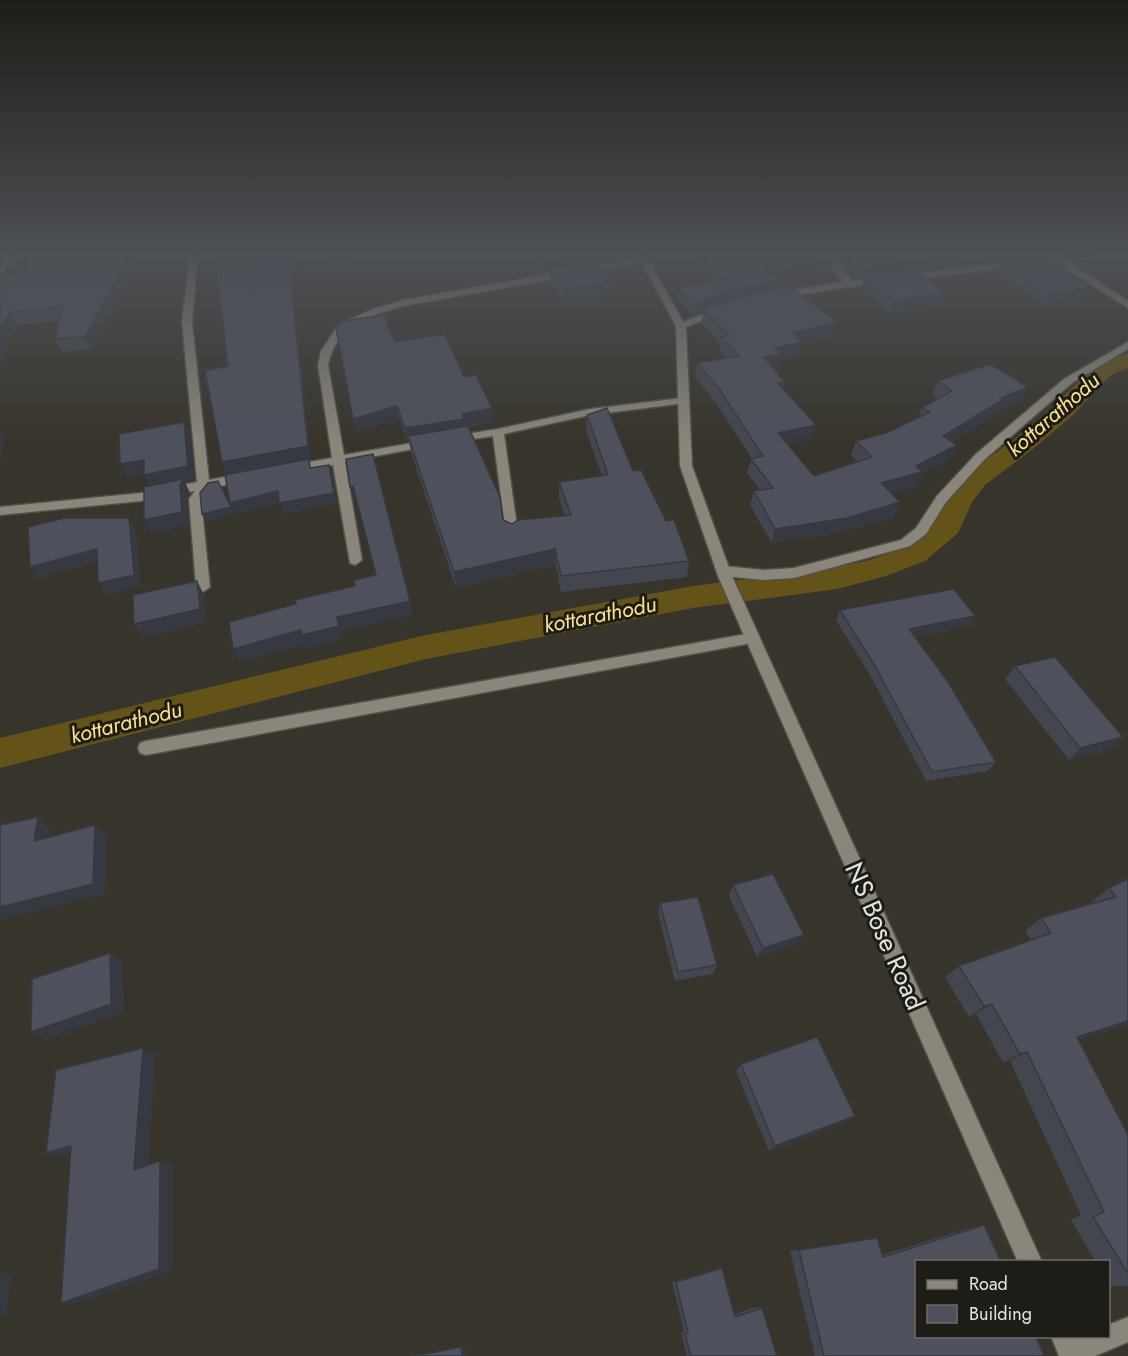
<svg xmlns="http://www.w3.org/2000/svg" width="1128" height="1356" viewBox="0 0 1128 1356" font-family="Jost,sans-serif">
  <rect width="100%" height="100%" fill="#37342b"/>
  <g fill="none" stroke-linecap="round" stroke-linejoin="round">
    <polygon fill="#645319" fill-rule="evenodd" points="1128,353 1128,368 1111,375 1073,415 1033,449 985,485 972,502 958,533 925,561 886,576 837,589 693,608 426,659 0,768 0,738 426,635 693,586 837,567 870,560 905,547 936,521 945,500 967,473 1015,439 1055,405 1095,365"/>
    <g stroke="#525048" stroke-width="3">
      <g id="minor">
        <polygon points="9,255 18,255 0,274 0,266"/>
        <polygon points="190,255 198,255 192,322 209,480 246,473 252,477 246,481 210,488 201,499 210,587 203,592 196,587 189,499 195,491 141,501 0,515 0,507 141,493 197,482 182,322"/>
        <polygon points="823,255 831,255 854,284 852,286 846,286"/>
        <path d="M645,257L648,258V262L404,306C368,316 337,324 328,365L344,455L429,440L435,443L429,446L345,462L362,560L355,565L350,563L333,465L291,473L285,469L291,465L332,458L318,365L321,351L337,327L348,320L373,309L403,300Z"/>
        <polygon points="1054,257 1060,257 1128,301 1128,308 1054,261"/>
        <polygon points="1128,342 1128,349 1072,383 984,460 946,502 926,534 910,546 794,578 764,580 724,576 717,571 724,566 764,570 794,568 901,540 916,528 937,496 976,454 1064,379"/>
        <polygon points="682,398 687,401 686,403 590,415 504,434 518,534 512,538 506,534 493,436 453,442 447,439 453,436 498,429 590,409"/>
        <polygon points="752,633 757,634 759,638 757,642 752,643 146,755 140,753 138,748 140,743 146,741"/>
        <polygon points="1128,1317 1128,1342 1095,1356 1059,1356 1062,1345 1082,1336 1108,1336 1108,1325"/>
      </g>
    </g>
    <g stroke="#525048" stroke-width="3">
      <g id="secondary">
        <polygon points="638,255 646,255 683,322 717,309 725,311 686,327 692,466 732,576 1042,1262 1018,1262 718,576 680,466 676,326"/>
        <polygon points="1069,255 1094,255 1090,258 849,287 781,298 776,295 781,292 849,281"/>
        <polygon points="1051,1336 1076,1336 1085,1356 1059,1356"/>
      </g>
    </g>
    <use href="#minor" fill="#8a867b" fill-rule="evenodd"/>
    <use href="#secondary" fill="#8a867b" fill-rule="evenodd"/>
  </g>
  <g fill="#43464e">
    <polygon points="533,255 587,255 587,262 611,280 610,294 565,302 550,282 550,272 543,273 533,260"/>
    <polygon points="689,255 832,255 834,258 831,269 778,278 780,279 778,288 833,336 802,344 799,356 779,360 777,368 773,369 784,389 812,439 787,444 814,476 857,462 851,455 856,441 886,433 918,418 922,408 938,399 932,395 938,381 1021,401 998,411 997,413 951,442 950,459 922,474 916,487 891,493 894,517 842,532 772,543 750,505 754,491 760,490 747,473 751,459 752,459 715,401 695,377 697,363 726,358 719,351 720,343 701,324 703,312 693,316 678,300 679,289 714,282"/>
    <polygon points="834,255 1024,255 1022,258 1081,298 1044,305 997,272 1001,261 984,263 982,261 875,275 944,292 940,303 890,313 861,288 865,277 852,278"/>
    <polygon points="134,266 91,349 62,352 55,339 59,321 17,325 7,342 0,365 0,278"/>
    <polygon points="395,342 464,377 492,408 493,422 468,427 503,520 512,524 565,516 559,499 559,482 602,476 586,431 587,415 633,471 666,521 689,561 687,577 561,592 556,565 456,588 411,452 409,441 407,441 400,419 356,432"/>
    <polygon points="840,610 975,616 969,626 915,637 996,762 988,771 926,781 870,675 836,620"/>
    <polygon points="1015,666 1110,749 1069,760 1005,679"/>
    <polygon points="1128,879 1128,1024 1078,1040 1128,1135 1128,1286 1111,1286 1108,1281 1108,1262 1096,1262 1071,1220 1081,1215 1010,1061 1003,1063 976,1014 969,1017 945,977 959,966 1031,940 1025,931 1041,918 1092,904 1091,902 1109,888"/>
    <polygon points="733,885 797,944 757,957 729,896"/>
    <polygon points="660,903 717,965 713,974 675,981 658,913"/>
    <polygon points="741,1064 847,1121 769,1151 736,1071"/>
    <polygon points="984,1225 1039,1356 815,1356 790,1251 799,1250 882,1255 969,1228"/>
    <polygon points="722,1268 735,1314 756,1307 762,1308 777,1356 687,1356 681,1333 684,1332 672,1282"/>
    <polygon points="465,1346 465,1356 409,1356"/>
  </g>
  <g fill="#373940">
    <polygon points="129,255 137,255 134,266 91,349 85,337"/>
    <polygon points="341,255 358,255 360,264 292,274 311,458 227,474 222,462 289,263"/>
    <polygon points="571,255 587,255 587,265 550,269 550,272 543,273 543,260"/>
    <polygon points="946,255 984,255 982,261 852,278 856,267"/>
    <polygon points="988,255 1024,255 1022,258 984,263"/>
    <polygon points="834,258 831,269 764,280 766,269"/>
    <polygon points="780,279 777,291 703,310 703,312 693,316 695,304 731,290"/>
    <polygon points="611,280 610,294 565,302 565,289"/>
    <polygon points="1087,287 1081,298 1044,305 1049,294"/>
    <polygon points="944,292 940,303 890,313 894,301"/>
    <polygon points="10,312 17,325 7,342 0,365 0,329"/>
    <polygon points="837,322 833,336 802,344 799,356 779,360 777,368 761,371 764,357 793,333"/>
    <polygon points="785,382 782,396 778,383"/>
    <polygon points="1028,387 1021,401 998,411 997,413 936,451 943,436 1001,398"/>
    <polygon points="397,406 400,419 356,432 353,419"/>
    <polygon points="492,408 493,422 408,436 409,441 407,441 405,428 462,414"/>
    <polygon points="184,422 190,436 195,480 185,482 190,493 187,499 189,526 152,534 144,520 151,489 144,475 128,478 120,464"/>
    <polygon points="816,425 812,439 774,447 778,433"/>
    <polygon points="0,430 5,438 0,462"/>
    <polygon points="957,445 950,459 922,474 916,487 875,498 881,483"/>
    <polygon points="329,465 333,476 337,504 283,514 280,503 235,514 230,503"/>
    <polygon points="353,486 357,500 354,501 350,487"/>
    <polygon points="900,502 894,517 842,532 772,543 775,529"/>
    <polygon points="231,507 234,514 206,521 202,514"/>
    <polygon points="129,518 136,529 141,586 106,595 98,583"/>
    <polygon points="97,549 104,560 38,578 30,567"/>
    <polygon points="555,549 556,565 456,588 454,572"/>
    <polygon points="197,581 204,595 207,623 142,638 134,624"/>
    <polygon points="410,601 413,615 342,631 344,639 307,648 305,644 240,662 233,649 337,617"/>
    <polygon points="975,616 969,626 904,639 909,629"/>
    <polygon points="1123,737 1110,749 1069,760 1080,748"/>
    <polygon points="38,817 50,829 47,852 34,841"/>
    <polygon points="95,825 107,836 105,894 0,920 0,907"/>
    <polygon points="804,935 797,944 757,957 763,948"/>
    <polygon points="110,953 122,962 124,1012 46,1040 31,1032"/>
    <polygon points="992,1004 976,1014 969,1017 984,1006"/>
    <polygon points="1128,1021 1128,1024 1058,1046 1077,1037"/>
    <polygon points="143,1048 155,1055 148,1174 134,1170"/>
    <polygon points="1027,1052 1010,1061 1003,1063 1020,1054"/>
    <polygon points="855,1116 847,1121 769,1151 775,1146"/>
    <polygon points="71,1146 86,1151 62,1158 46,1153"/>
    <polygon points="160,1161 173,1165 173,1270 78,1303 61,1303"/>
    <polygon points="1,1273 10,1274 7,1316 0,1319"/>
    <polygon points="465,1346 465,1356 462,1356 461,1347"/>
  </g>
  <g fill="#4e515b" stroke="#373940" stroke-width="1.5">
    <polygon points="29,255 129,255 85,337 55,339 62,307 10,312 0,329 0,278 21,276"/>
    <polygon points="215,255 341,255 289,263 308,446 222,462 205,371 228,366"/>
    <polygon points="539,255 571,255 543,260"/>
    <polygon points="701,255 832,255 834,258 766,269 780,279 731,290 695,304 679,289 724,280"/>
    <polygon points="846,255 946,255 856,267"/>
    <polygon points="1040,256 1087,287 1049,294 1001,261"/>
    <polygon points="594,261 611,280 565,289 550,269"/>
    <polygon points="916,270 944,292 894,301 865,277"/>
    <polygon points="790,286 837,322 793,333 802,342 775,348 781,354 764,357 785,382 778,383 816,425 778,433 814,476 872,457 856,441 886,433 930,412 922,408 952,391 938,381 990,364 1028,387 1001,398 1004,399 943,436 957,445 916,466 922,472 881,483 900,502 847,518 775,529 754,491 773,488 751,459 763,456 718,387 697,363 739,356 721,337 729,336 703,310 739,297"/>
    <polygon points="384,315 395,342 445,334 464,377 476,375 492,408 462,414 464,419 405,428 397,406 353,419 336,328 344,321"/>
    <polygon points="607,408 633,471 641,470 666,521 674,520 689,561 561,576 555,549 454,572 408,436 468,426 500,497 503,520 512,524 518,520 571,515 559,482 608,475 587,415"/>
    <polygon points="184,422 188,466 144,475 144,460 120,464 119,434"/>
    <polygon points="373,454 410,601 337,617 339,626 302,635 301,630 233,649 229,622 296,604 295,600 355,586 354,580 376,575 353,486 350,487 346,459"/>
    <polygon points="309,459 310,468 329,465 334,493 279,503 278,491 230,503 225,475"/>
    <polygon points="184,479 180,485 182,512 144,520 144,487"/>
    <polygon points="218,481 231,507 202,514 200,493 208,483"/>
    <polygon points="64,518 129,518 134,575 98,583 97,549 30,567 28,527"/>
    <polygon points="197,581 200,609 134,624 133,595"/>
    <polygon points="954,589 975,616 909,629 948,682 996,762 932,772 875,666 840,610"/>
    <polygon points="1055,657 1123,737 1080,748 1015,666"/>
    <polygon points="38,817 34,841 95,825 93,884 0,907 0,825"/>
    <polygon points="773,874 804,935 763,948 733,885"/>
    <polygon points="1128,879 1128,1021 1077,1037 1128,1135 1128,1273 1093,1217 1104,1212 1027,1052 1020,1054 992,1004 984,1006 959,966 1051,933 1041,918 1116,897 1109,888"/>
    <polygon points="698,897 717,965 678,972 660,903"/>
    <polygon points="110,953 111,1004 31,1032 32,979"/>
    <polygon points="817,1037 855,1116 775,1146 741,1064"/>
    <polygon points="143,1048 134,1170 160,1161 159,1269 61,1303 71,1146 46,1153 56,1070"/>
    <polygon points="984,1225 1001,1262 916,1262 916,1336 1035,1336 1044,1355 1039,1356 824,1356 799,1250 877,1238 883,1257"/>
    <polygon points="722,1268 735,1317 762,1308 777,1356 691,1356 685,1334 688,1333 676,1282"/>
    <polygon points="461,1347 462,1356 415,1356"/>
  </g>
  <linearGradient id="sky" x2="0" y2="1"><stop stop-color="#1e1d18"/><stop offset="0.57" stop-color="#4d5055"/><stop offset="1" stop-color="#4d5055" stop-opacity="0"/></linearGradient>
  <rect width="1128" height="445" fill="url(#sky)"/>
  <g text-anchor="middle" stroke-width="6" stroke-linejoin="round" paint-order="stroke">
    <g font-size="22" font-style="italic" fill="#fce18c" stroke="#1d1c17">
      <text transform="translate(1053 414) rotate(-41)" y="8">kottarathodu</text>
      <text transform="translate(600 614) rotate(-11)" y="8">kottarathodu</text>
      <text transform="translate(126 722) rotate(-14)" y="8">kottarathodu</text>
    </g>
    <g font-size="26" fill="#e7e5df" stroke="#1d1c17">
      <text transform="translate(885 936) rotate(66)" y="9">NS Bose Road</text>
    </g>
  </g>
  <rect x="915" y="1260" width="195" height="78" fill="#1d1c17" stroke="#6e6c67" stroke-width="1.5"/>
  <rect x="927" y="1280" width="30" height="9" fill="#8a867b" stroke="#6e6c67" stroke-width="1.5"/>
  <text x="969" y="1290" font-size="18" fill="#e7e5df">Road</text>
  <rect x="927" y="1305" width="30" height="18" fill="#4e515b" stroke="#6e6c67" stroke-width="1.5"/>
  <text x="969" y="1320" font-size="18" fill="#e7e5df">Building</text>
</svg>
